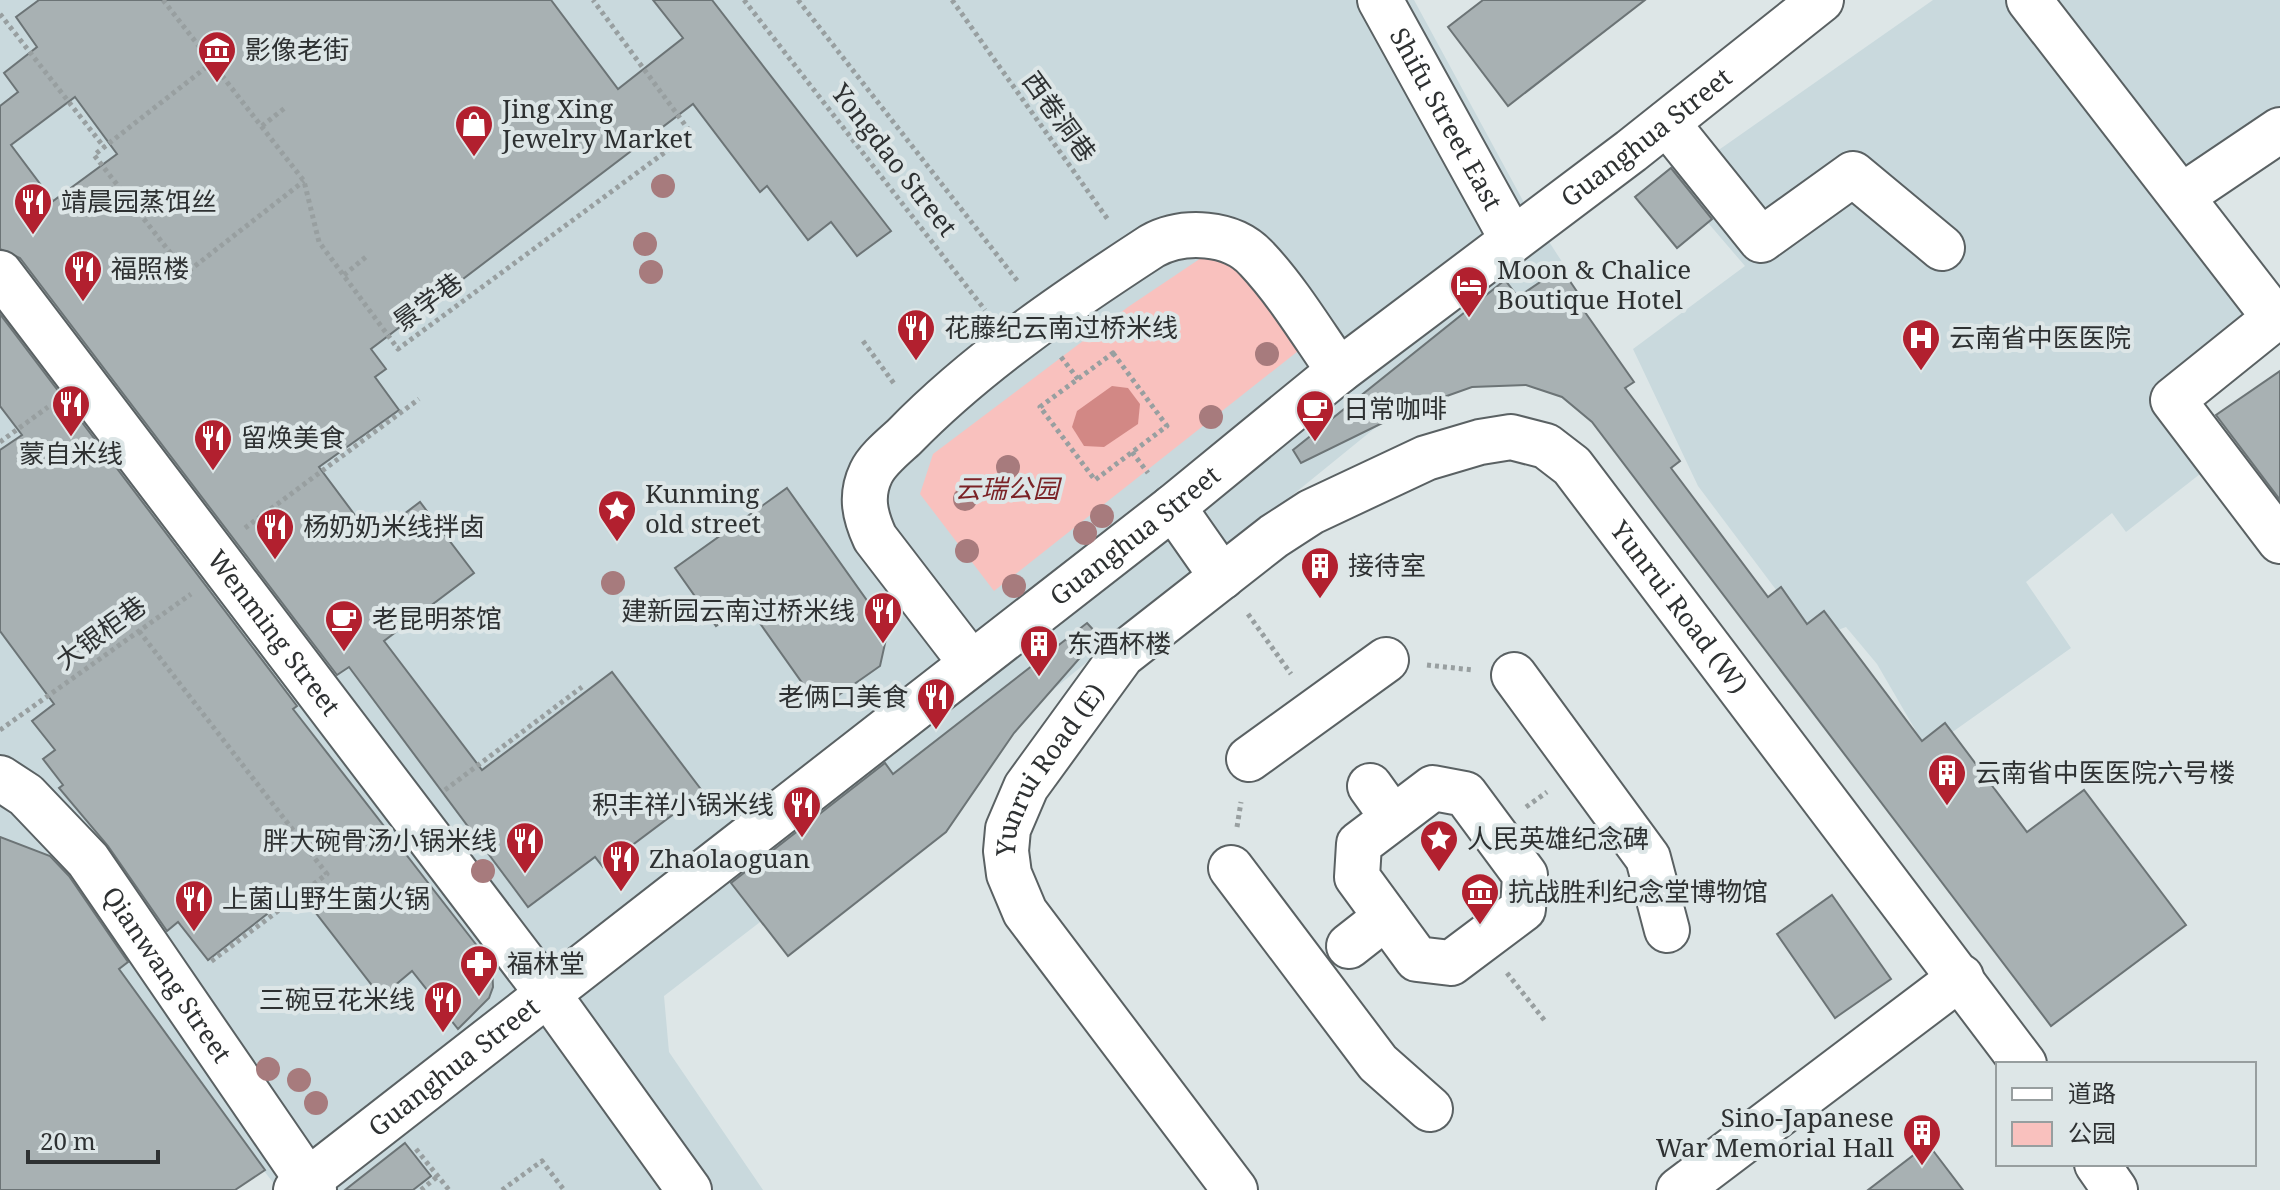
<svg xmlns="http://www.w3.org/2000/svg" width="2280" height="1190" viewBox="0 0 2280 1190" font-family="'Noto Serif','Noto Sans SC',serif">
  <rect width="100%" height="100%" fill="#dde6e7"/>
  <g fill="#c9d9dd">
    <polygon points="0,0 1414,0 1527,208 1568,271 899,815 664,996 669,1052 763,1190 279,1190 0,837"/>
    <polygon points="1933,0 2280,0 2280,148 2200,203 2280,313 2165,395 2223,456 2126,532 2112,513 2026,582 2071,648 1927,750 1877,664 1846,627 1813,639 1698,486 1633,349 1745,266 1673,182"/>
  </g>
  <polygon fill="#f9c1be" points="1216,248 1312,340 994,591 920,494 933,454 1128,307"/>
  <polygon fill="#d28885" points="1112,386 1128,388 1140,404 1138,424 1104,447 1084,446 1072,427 1077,411"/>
  <g fill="#a8b1b3" stroke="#6c7476" stroke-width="2" fill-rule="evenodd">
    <path d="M39,0H551L618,89L683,38L653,0H712L891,231L857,256L831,222L808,240L767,186L760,192L693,104L371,349L386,369L375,377L399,410L319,467L372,538L420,502L474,573L384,641L482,770L612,672L703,792L603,867L595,857L528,907L349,667L337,675L20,258L0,249V106L18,92L4,73L37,47L16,17ZM75,97L117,154L53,201L11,145Z"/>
    <polygon points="1483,0 1645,0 1508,106 1448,27"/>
    <polygon points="1671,168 1712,219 1677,248 1635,197"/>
    <polygon points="1561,268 1584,302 1580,305 1634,382 1625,388 1680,461 1671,468 1768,597 1781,587 1807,624 1824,611 1922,741 1945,723 2027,832 2084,790 2186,925 2051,1026 1592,422 1562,397 1526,385 1472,387 1413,408 1301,463 1293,450 1505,280 1518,297"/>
    <polygon points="0,314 297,706 293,709 492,965 493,987 489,998 458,1029 412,971 381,997 298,890 208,960 178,922 167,931 108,846 59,788 63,785 43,759 55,750 32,721 54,704 0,631 0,450 22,435 0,406"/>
    <polygon points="2280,371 2280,500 2216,415"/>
    <polygon points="787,488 888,630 880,666 820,708 747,605 716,626 675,568"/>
    <polygon points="1087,623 1099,636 1014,733 946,832 788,956 731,883 885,763 893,774"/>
    <polygon points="0,837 50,856 69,876 128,962 119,969 265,1170 235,1190 0,1190"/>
    <polygon points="1832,895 1891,979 1835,1018 1777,934"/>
    <polygon points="405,1143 431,1176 413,1190 345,1190"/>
    <polygon points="1928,1144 1963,1190 1868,1190"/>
  </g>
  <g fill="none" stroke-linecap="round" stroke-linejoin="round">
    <g stroke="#5a6163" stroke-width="48">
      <g id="minor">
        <path id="s1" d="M1380,0L1512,239"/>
        <polyline points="2029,0 2275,318 2173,400 2280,541"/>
        <polyline points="1667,123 1761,240 1853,174 1942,248"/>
        <polyline points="2182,196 2280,130"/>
        <path id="s2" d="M0,273L548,994L689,1190"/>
        <polyline points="1173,507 1222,577"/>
        <path d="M971,663L875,538C865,516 860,496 871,473C877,460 893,447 904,437C976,363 1066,302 1152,246C1183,229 1232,231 1257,259C1288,292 1313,334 1339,371"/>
        <polyline points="1514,675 1648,858 1667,930"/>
        <polyline points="1249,759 1386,660"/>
        <path id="s3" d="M0,778L26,795L88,860L314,1190"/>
        <polyline points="1370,786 1393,818"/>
        <polygon points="1433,788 1465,794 1525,875 1523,909 1451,963 1417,959 1357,877 1359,844"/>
        <polyline points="1231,868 1378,1063 1430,1109"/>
        <polyline points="1349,946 1386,917"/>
        <polyline points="2097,1164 2115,1190"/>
        <path id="s4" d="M296,1190L1173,507L1339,371L1631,151L1821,0"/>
        <path id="s5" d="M1235,1190L1025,912L1009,874L1006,851L1008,829L1026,787L1122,655L1274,536L1311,512L1426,458L1480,442L1511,437L1546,446L1572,466L2024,1064"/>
        <polyline points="1679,1190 1961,977"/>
      </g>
    </g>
    <g stroke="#989fa0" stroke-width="5" stroke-dasharray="4 4" stroke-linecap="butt">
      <polyline points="163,0 304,181 319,242 398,349 691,133 593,0"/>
      <polyline points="744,0 985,310"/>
      <polyline points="798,0 1019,283"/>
      <polyline points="952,0 1109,221"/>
      <polyline points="0,14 104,147"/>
      <polyline points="213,62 94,155 186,273 304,181"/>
      <polyline points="262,126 286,107"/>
      <polyline points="344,275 367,256"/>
      <polyline points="863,341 895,385"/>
      <polygon points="1113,353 1167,426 1095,480 1040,407"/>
      <polyline points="1061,357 1078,379"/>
      <polyline points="0,442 48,407"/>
      <polyline points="1132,452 1148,473"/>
      <polyline points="245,528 419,399"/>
      <polyline points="1248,614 1291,674"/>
      <polyline points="139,631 327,874 209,963"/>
      <polyline points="1427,665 1473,670"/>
      <polyline points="0,730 191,594"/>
      <polyline points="445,790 582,687"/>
      <polyline points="1526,807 1547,792"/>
      <polyline points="1237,827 1241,802"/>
      <polyline points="1507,973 1545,1021"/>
      <polyline points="416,1149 449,1190"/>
      <polyline points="421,1190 438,1176"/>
      <polyline points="502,1190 542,1161 564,1190"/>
    </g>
    <use href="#minor" stroke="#fff" stroke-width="44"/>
  </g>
  <g fill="#a77b7d">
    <circle cx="663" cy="186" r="12"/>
    <circle cx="645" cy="244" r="12"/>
    <circle cx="651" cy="272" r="12"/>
    <circle cx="1267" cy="354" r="12"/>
    <circle cx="1211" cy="417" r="12"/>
    <circle cx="1008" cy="467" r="12"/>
    <circle cx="965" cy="499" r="12"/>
    <circle cx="1102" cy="516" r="12"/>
    <circle cx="1085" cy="533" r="12"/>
    <circle cx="967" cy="551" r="12"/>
    <circle cx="613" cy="583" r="12"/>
    <circle cx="1014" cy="586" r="12"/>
    <circle cx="483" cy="871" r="12"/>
    <circle cx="268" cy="1069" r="12"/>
    <circle cx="299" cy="1080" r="12"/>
    <circle cx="316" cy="1103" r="12"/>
  </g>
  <defs>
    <g id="museum-pin" transform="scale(2)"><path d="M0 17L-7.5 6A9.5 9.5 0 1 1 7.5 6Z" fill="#b2202f" stroke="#dde6e7"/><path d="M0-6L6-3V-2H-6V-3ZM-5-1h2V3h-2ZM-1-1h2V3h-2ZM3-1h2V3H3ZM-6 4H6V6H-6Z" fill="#fff"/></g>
    <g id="shop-pin" transform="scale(2)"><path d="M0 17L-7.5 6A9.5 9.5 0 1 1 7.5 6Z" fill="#b2202f" stroke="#dde6e7"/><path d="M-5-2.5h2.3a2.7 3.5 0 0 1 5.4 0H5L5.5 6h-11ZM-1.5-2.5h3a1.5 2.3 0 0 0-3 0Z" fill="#fff"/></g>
    <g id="restaurant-pin" transform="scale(2)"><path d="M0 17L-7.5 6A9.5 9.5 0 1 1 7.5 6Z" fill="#b2202f" stroke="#dde6e7"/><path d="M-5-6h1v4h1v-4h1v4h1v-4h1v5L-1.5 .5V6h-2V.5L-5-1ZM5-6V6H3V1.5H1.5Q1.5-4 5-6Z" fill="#fff"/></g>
    <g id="hotel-pin" transform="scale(2)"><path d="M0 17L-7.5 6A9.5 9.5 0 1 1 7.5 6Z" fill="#b2202f" stroke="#dde6e7"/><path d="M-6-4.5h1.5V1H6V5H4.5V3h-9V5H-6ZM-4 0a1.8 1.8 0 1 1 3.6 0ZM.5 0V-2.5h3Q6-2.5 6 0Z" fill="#fff"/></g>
    <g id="hospital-pin" transform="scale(2)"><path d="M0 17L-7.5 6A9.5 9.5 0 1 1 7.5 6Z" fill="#b2202f" stroke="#dde6e7"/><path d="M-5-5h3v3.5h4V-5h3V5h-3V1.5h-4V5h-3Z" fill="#fff"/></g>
    <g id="cafe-pin" transform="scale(2)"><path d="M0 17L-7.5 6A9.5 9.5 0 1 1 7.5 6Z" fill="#b2202f" stroke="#dde6e7"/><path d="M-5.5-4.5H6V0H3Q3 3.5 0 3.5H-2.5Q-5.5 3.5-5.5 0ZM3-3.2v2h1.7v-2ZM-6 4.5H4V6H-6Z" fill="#fff"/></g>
    <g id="sight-pin" transform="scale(2)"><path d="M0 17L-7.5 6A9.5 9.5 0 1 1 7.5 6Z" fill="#b2202f" stroke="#dde6e7"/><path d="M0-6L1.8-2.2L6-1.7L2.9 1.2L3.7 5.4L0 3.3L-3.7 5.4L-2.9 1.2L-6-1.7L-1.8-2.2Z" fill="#fff"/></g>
    <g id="building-pin" transform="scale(2)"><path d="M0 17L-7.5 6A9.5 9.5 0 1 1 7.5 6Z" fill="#b2202f" stroke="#dde6e7"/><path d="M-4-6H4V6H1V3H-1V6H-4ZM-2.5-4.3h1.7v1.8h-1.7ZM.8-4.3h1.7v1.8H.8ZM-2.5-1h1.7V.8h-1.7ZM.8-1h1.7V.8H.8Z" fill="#fff"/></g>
    <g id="pharmacy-pin" transform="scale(2)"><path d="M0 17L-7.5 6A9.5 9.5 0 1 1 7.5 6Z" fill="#b2202f" stroke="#dde6e7"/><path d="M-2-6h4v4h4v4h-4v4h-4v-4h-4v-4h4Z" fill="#fff"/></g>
  </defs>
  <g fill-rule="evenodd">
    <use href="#museum-pin" x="217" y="50"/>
    <use href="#shop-pin" x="474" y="124"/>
    <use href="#restaurant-pin" x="33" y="202"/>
    <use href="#restaurant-pin" x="83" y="269"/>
    <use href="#hotel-pin" x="1469" y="285"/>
    <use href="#restaurant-pin" x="916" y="328"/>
    <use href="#hospital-pin" x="1921" y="338"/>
    <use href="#restaurant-pin" x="71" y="404"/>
    <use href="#cafe-pin" x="1315" y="409"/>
    <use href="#restaurant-pin" x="213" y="438"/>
    <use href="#sight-pin" x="617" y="509"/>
    <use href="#restaurant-pin" x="275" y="527"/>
    <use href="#building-pin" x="1320" y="566"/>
    <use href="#restaurant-pin" x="883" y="611"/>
    <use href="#cafe-pin" x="344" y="619"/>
    <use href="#building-pin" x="1039" y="644"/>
    <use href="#restaurant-pin" x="936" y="697"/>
    <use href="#building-pin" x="1947" y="773"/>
    <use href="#restaurant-pin" x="802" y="805"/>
    <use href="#sight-pin" x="1439" y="839"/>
    <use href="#restaurant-pin" x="525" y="841"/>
    <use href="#restaurant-pin" x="621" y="859"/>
    <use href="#museum-pin" x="1480" y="892"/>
    <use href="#restaurant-pin" x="194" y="899"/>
    <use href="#pharmacy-pin" x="479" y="964"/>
    <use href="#restaurant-pin" x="443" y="1000"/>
    <use href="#building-pin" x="1922" y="1133"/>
  </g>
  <g text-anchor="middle" stroke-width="8" stroke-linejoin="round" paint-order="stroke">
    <g font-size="26" fill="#2e3132" stroke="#dde6e7" text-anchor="start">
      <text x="245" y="59">影像老街</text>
      <text x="502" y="118">Jing Xing<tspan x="502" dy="30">Jewelry Market</tspan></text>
      <text x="61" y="211">靖晨园蒸饵丝</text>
      <text x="111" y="278">福照楼</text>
      <text x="1497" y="279">Moon &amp; Chalice<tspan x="1497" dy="30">Boutique Hotel</tspan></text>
      <text x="944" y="337">花藤纪云南过桥米线</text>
      <text x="1949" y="347">云南省中医医院</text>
      <text x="1343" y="418">日常咖啡</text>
      <text x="241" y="447">留焕美食</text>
      <text x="71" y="463" text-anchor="middle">蒙自米线</text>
      <text x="645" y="503">Kunming<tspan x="645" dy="30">old street</tspan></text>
      <text x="303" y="536">杨奶奶米线拌卤</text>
      <text x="1348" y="575">接待室</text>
      <text x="855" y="620" text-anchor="end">建新园云南过桥米线</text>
      <text x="372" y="628">老昆明茶馆</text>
      <text x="1067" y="653">东酒杯楼</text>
      <text x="908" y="706" text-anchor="end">老俩口美食</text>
      <text x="1975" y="782">云南省中医医院六号楼</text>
      <text x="774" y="814" text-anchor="end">积丰祥小锅米线</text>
      <text x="1467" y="848">人民英雄纪念碑</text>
      <text x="497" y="850" text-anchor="end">胖大碗骨汤小锅米线</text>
      <text x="649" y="868">Zhaolaoguan</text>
      <text x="1508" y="901">抗战胜利纪念堂博物馆</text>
      <text x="222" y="908">上菌山野生菌火锅</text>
      <text x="507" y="973">福林堂</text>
      <text x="415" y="1009" text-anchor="end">三碗豆花米线</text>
      <text x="1894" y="1127" text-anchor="end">Sino-Japanese<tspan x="1894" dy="30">War Memorial Hall</tspan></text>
    </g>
    <g font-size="26" fill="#2e3132" stroke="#dde6e7">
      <text transform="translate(1059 117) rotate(54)" y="9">西卷洞巷</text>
      <text dy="9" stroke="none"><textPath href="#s1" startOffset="136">Shifu Street East</textPath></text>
      <text dy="9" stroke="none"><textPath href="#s4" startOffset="1712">Guanghua Street</textPath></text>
      <text transform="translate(894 160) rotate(52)" y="9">Yongdao Street</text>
      <text transform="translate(428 302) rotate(-36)" y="9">景学巷</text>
      <text dy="9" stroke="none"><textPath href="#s4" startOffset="1064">Guanghua Street</textPath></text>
      <text dy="9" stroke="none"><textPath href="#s5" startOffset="1342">Yunrui Road (W)</textPath></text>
      <text transform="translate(101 633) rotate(-36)" y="9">大银柜巷</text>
      <text dy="9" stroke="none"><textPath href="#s2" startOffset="452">Wenming Street</textPath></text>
      <text dy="9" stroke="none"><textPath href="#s5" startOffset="506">Yunrui Road (E)</textPath></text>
      <text dy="9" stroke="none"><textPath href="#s3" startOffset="260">Qianwang Street</textPath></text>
      <text dy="9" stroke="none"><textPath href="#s4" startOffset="200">Guanghua Street</textPath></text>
    </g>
    <g font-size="26" font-style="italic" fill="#7b2327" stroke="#dde6e7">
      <text x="1007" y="498">云瑞公园</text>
    </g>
  </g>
  <rect x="1996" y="1062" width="260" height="104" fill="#dde6e7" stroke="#979e9f" stroke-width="2"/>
  <rect x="2012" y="1088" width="40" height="12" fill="#ffffff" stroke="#979e9f" stroke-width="2"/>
  <text x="2068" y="1102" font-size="24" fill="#2e3132">道路</text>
  <rect x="2012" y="1122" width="40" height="24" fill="#f9c1be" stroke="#979e9f" stroke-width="2"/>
  <text x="2068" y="1142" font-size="24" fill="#2e3132">公园</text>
  <path d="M28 1150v12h130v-12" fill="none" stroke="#2e3132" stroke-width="4"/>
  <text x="40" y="1150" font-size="24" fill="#2e3132" stroke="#dde6e7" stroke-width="6" paint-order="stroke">20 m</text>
</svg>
